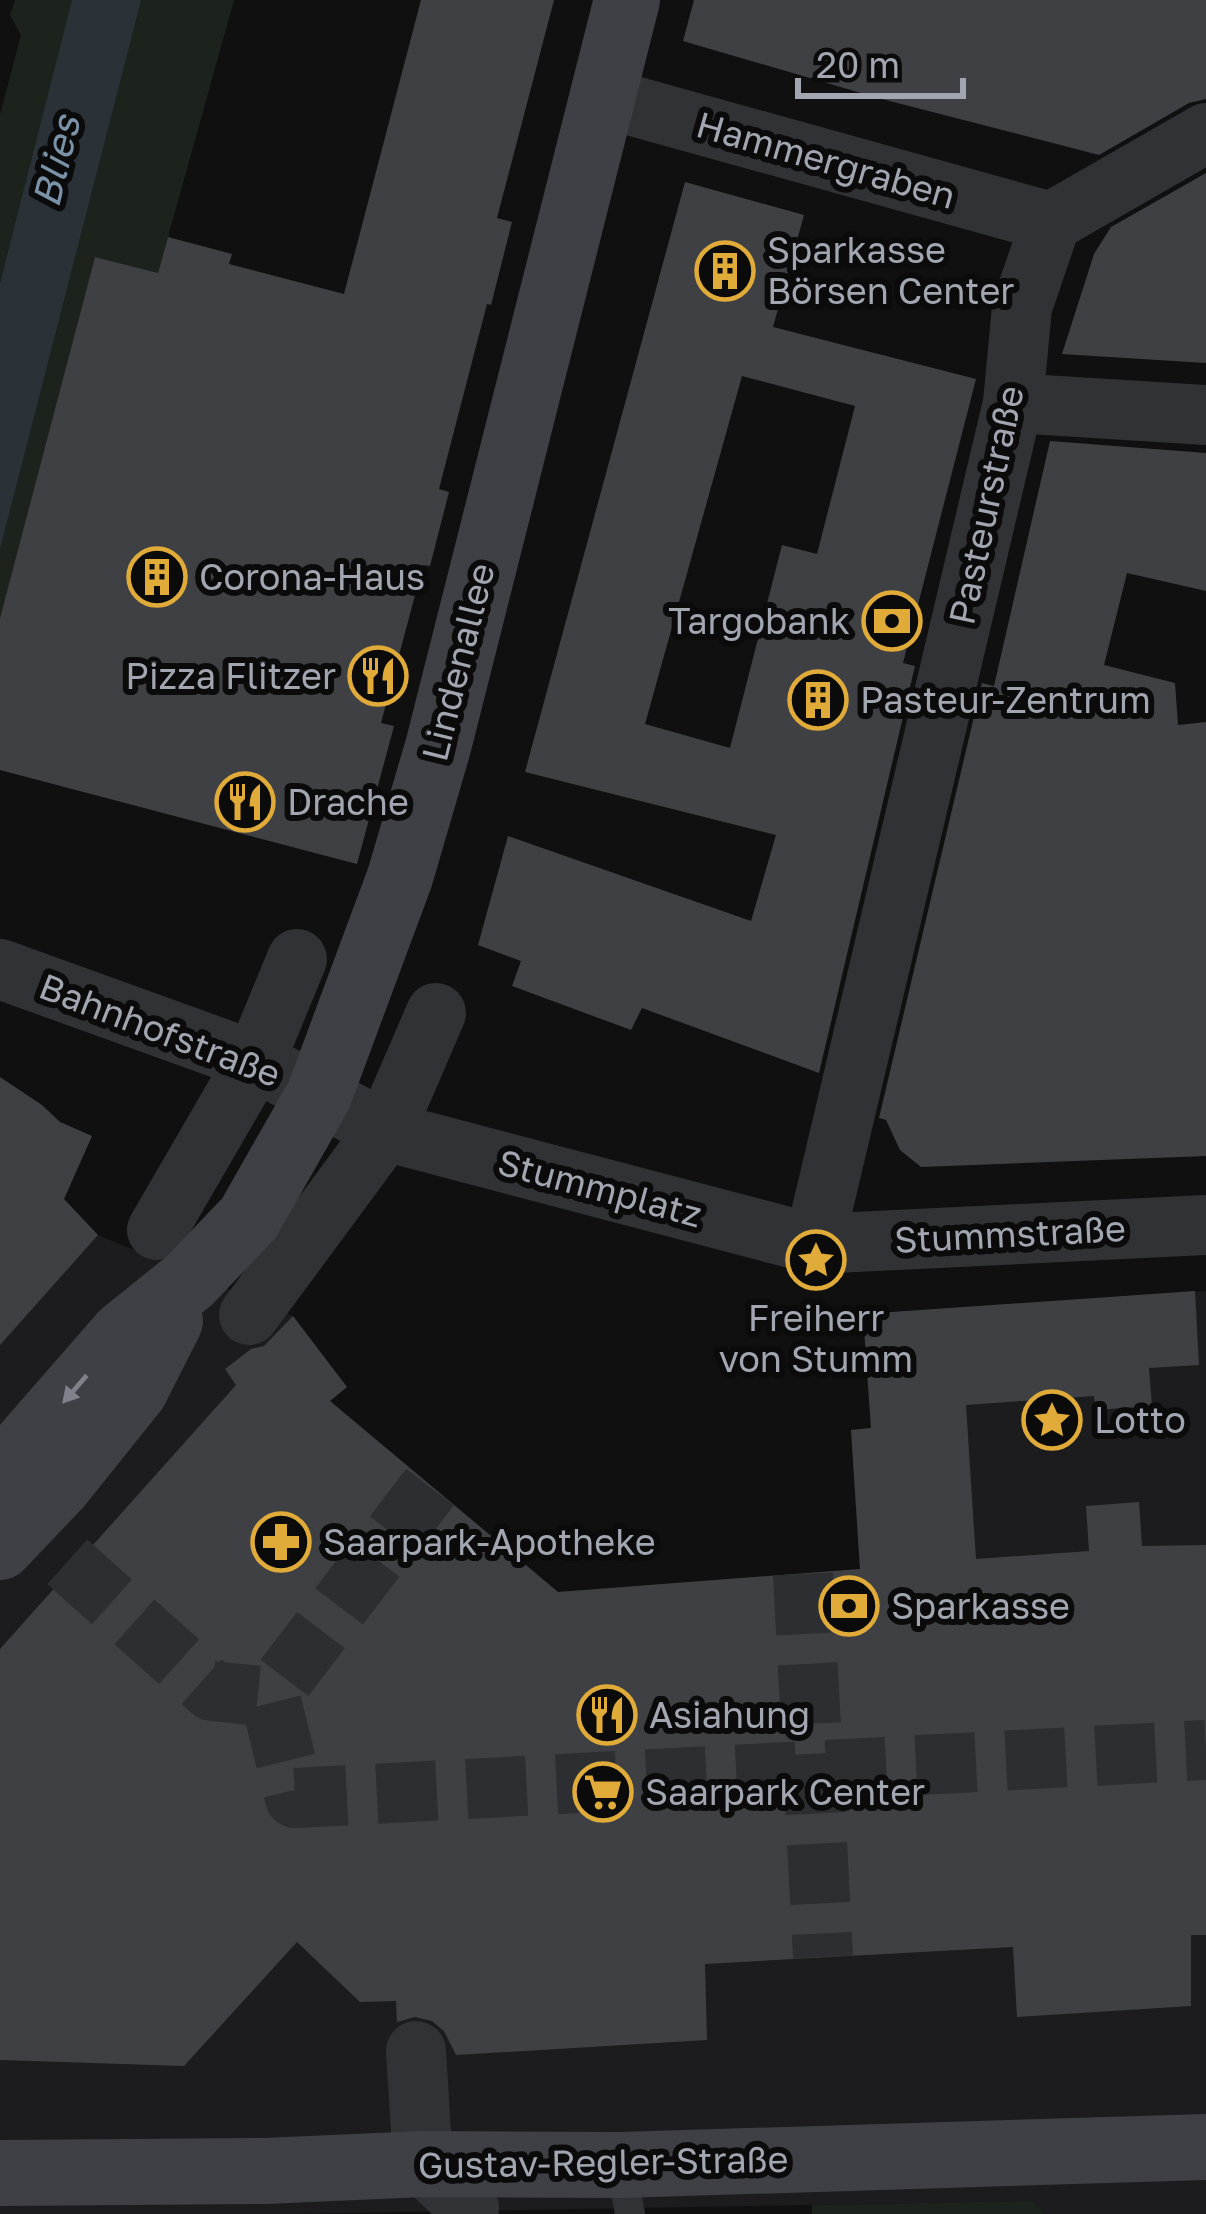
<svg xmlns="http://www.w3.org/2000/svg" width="1206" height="2214" viewBox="0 0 1206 2214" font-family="'Golos Text',sans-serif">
  <rect width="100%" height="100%" fill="#101011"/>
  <polygon fill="#1c1c1e" points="0,1082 20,1090 60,1122 92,1136 64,1199 98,1235 293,1316 347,1387 330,1401 558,1592 860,1569 851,1430 871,1428 863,1314 1206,1291 1206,2214 1044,2214 1033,2201 295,2214 0,2214"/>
  <g fill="#1c231d">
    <polygon points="15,0 234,0 158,273 95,257 0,618 0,115 21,35 10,15"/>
    <polygon points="1033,2201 1044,2214 812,2214 812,2205"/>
  </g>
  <polygon fill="#2a3238" points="72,0 141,0 0,549 0,284"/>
  <g fill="#3f4044" fill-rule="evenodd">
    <polygon points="421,0 554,0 497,218 512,222 491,305 487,304 439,489 449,492 430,566 423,565 381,723 394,726 357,864 0,770 0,618 95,257 158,273 168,237 232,254 229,264 344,294"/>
    <polygon points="694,0 1206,0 1206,99 1189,103 1099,155 878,98 683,41"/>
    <polygon points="1206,173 1206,363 1062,354 1094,254 1111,227"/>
    <path d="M685,182L804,215L773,327L976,379L903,663L915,666L819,1073L642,1008L631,1030L512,986L521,961L478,945L508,836L751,921L776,835L525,772ZM742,376L855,406L817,554L782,545L730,748L645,724Z"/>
    <polygon points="1050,441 1206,453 1206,591 1127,573 1104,665 1175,683 1178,725 1206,722 1206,1156 921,1167 900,1150 886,1120 879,1118 982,683 994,686"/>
    <polygon points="0,1077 42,1105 60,1122 92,1136 64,1199 98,1235 0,1345"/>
    <polygon points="1195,1291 1199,1365 1149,1368 1152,1406 1095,1410 1094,1396 966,1405 976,1559 1089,1551 1086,1506 1139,1502 1142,1546 1206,1545 1206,1935 1191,1935 1191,2006 1017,2017 1013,1947 705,1964 707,2040 456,2055 444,2031 432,2021 415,2017 397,2022 396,2001 360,2002 297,1942 184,2066 0,2060 0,1649 236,1385 225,1369 251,1349 264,1346 293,1316 347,1387 330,1401 558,1592 860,1569 851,1430 871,1428 863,1314"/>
  </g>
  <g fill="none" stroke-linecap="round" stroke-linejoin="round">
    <g stroke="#2d2e31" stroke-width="60" stroke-dasharray="60 30" stroke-linecap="butt">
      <polyline points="430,1487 270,1697 295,1798 1206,1750"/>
      <polyline points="0,1502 212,1691 270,1697"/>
      <polyline points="803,1574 823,1957"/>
    </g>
    <polyline stroke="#313235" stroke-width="30" points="621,2165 630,2214"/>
    <g stroke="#313235" stroke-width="60">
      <polyline points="601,97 1051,222"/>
      <polyline points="1013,403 1206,415"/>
      <polyline points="0,969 255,1061 385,1131 814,1244 1206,1225"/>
      <polyline points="157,1230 255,1061 297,959"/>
      <polyline points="814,1244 1013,403 1022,307 1051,222 1206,133"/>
      <polyline points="249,1315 385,1131 436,1013"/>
      <polyline points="416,2051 423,2164 469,2208 468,2214"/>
    </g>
    <g stroke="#3f4045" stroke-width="66">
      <polyline points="0,1475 123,1334 190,1280 249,1218 319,1095 400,877 438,747 627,0"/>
      <polyline points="0,1547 58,1486 135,1390 170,1321"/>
      <polyline points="0,2173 265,2171 423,2164 621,2165 1206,2147"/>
    </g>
  </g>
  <defs><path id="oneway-solid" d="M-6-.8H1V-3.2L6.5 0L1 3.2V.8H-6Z" transform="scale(3)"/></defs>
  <use fill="#7f828b" href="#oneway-solid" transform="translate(75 1389) rotate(131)"/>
  <defs>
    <g id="building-ring" transform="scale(3)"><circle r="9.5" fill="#0b0b0c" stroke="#e0ab39" stroke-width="1.5"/><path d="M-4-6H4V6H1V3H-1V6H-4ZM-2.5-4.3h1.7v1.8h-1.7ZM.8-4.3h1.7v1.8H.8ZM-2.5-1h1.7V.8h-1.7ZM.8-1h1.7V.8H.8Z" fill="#e0ab39"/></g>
    <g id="bank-ring" transform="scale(3)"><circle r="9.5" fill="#0b0b0c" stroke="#e0ab39" stroke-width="1.5"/><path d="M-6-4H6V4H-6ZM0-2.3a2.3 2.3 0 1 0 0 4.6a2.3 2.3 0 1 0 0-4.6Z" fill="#e0ab39"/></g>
    <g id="restaurant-ring" transform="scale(3)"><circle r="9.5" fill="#0b0b0c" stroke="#e0ab39" stroke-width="1.5"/><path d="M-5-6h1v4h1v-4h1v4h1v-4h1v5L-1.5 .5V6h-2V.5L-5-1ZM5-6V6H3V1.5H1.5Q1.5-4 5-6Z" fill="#e0ab39"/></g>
    <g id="sight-ring" transform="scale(3)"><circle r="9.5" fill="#0b0b0c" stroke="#e0ab39" stroke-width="1.5"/><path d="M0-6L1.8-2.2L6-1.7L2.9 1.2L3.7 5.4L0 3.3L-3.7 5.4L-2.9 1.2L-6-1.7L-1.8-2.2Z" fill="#e0ab39"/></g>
    <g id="pharmacy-ring" transform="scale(3)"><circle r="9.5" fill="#0b0b0c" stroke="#e0ab39" stroke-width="1.5"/><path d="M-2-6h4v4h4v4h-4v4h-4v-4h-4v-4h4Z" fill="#e0ab39"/></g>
    <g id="supermarket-ring" transform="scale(3)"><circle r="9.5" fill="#0b0b0c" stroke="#e0ab39" stroke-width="1.5"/><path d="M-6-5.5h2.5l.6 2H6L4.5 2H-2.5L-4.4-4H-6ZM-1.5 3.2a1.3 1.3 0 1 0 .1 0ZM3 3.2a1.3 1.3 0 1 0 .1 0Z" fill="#e0ab39"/></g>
  </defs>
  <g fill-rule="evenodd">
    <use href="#building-ring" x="725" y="271"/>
    <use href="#building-ring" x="157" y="577"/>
    <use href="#bank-ring" x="892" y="621"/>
    <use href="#restaurant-ring" x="378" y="676"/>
    <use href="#building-ring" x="818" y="700"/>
    <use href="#restaurant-ring" x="245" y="802"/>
    <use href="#sight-ring" x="816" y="1260"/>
    <use href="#sight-ring" x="1052" y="1420"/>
    <use href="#pharmacy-ring" x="281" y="1542"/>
    <use href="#bank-ring" x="849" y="1606"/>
    <use href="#restaurant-ring" x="607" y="1715"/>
    <use href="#supermarket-ring" x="603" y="1792"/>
  </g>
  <g text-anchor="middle" stroke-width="12" stroke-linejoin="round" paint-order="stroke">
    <g font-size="36" fill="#a2a6b0" stroke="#0b0b0c">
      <text transform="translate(826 160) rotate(16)" y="13">Hammergraben</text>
      <text transform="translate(986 505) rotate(-78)" y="13">Pasteurstraße</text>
      <text transform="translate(458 662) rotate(-76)" y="13">Lindenallee</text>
      <text transform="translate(160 1030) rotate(21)" y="13">Bahnhofstraße</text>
      <text transform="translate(600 1188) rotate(15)" y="13">Stummplatz</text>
      <text transform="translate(1010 1234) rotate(-3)" y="13">Stummstraße</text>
      <text transform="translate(603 2162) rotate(-1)" y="13">Gustav-Regler-Straße</text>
    </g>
    <g font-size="36" fill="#a2a6b0" stroke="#0b0b0c" text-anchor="start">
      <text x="767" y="263">Sparkasse<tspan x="767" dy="41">Börsen Center</tspan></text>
      <text x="199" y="590">Corona-Haus</text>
      <text x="850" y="634" text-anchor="end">Targobank</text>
      <text x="336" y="689" text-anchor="end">Pizza Flitzer</text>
      <text x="860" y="713">Pasteur-Zentrum</text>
      <text x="287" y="815">Drache</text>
      <text x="816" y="1331" text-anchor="middle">Freiherr<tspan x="816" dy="41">von Stumm</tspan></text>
      <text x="1094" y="1433">Lotto</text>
      <text x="323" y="1555">Saarpark-Apotheke</text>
      <text x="891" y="1619">Sparkasse</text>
      <text x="649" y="1728">Asiahung</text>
      <text x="645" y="1805">Saarpark Center</text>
    </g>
    <g font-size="39" font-style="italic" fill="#7b93a9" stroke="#0b0b0c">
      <text transform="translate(56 161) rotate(-76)" y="14">Blies</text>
    </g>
  </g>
  <path d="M798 78v18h165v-18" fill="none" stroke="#a2a6b0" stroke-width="6"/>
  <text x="816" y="78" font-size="36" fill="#a2a6b0" stroke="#0b0b0c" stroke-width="9" paint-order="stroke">20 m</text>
</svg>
